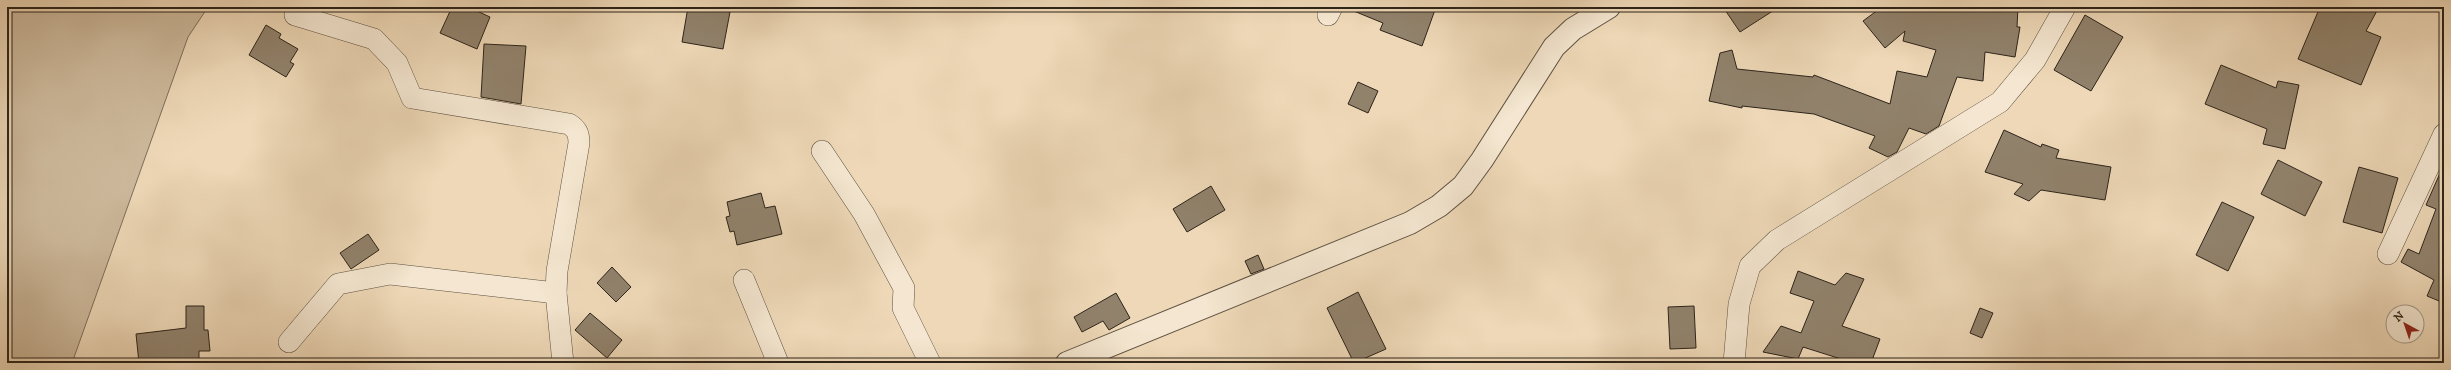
<svg xmlns="http://www.w3.org/2000/svg" width="2451" height="370" viewBox="0 0 2451 370" font-family="'IM FELL DW Pica',serif">
  <rect width="100%" height="100%" fill="#eed8b7"/>
  <filter id="stains"><feTurbulence type="fractalNoise" baseFrequency=".005" numOctaves="4"/><feColorMatrix values="0 0 0 0 .2 0 0 0 0 .09 0 0 0 0 .02 0 0 0 .5 -.17"/></filter>
  <radialGradient id="worn" r=".72"><stop offset=".6" stop-color="#630" stop-opacity="0"/><stop offset="1" stop-color="#630" stop-opacity=".3"/></radialGradient>
  <polygon fill="#cdb99c" stroke="#7d6e5b" points="7,7 208,7 188,37 72,363 7,363"/>
  <g fill="#91826c" stroke="#2d241a">
    <polygon points="452,7 468,7 490,17 477,49 440,33"/>
    <polygon points="688,7 705,7 730,12 723,49 682,42"/>
    <polygon points="1344,7 1436,7 1422,46 1380,30 1383,23"/>
    <polygon points="1723,7 1779,7 1740,32"/>
    <polygon points="1882,7 1936,7 1952,11 1953,7 2018,7 2017,27 2020,27 2015,57 1985,52 1983,81 1957,77 1939,126 1926,134 1909,128 1897,152 1888,157 1869,148 1875,136 1814,114 1742,106 1742,108 1709,101 1720,53 1732,50 1737,69 1813,77 1814,75 1890,104 1897,71 1927,77 1936,50 1903,41 1905,31 1885,48 1863,21"/>
    <polygon points="2320,7 2379,7 2366,31 2381,37 2361,85 2298,59"/>
    <polygon points="2085,15 2123,37 2091,91 2054,70"/>
    <polygon points="266,25 281,34 279,38 298,49 290,62 294,64 286,77 249,55"/>
    <polygon points="484,44 526,46 521,104 481,97"/>
    <polygon points="2221,65 2276,88 2278,81 2299,85 2285,149 2263,144 2267,129 2205,104"/>
    <polygon points="1358,82 1378,91 1368,113 1348,104"/>
    <polygon points="2004,130 2041,147 2042,144 2059,150 2056,158 2111,167 2105,200 2041,190 2029,201 2014,194 2023,184 1985,172"/>
    <polygon points="2278,160 2322,182 2305,216 2261,194"/>
    <polygon points="2444,164 2444,303 2427,296 2434,280 2401,262 2408,249 2419,254 2436,209 2426,205"/>
    <polygon points="2359,167 2398,178 2382,233 2343,222"/>
    <polygon points="1211,186 1225,210 1187,232 1173,209"/>
    <polygon points="761,193 765,208 775,206 782,234 737,245 734,231 730,232 726,217 730,216 727,202"/>
    <polygon points="2222,202 2254,217 2228,271 2196,255"/>
    <polygon points="368,234 379,250 351,269 340,253"/>
    <polygon points="1258,255 1264,269 1251,274 1245,261"/>
    <polygon points="612,267 631,287 616,302 597,283"/>
    <polygon points="1798,271 1835,285 1846,273 1864,279 1842,326 1880,339 1871,363 1840,363 1841,359 1803,347 1798,359 1763,352 1781,326 1801,333 1814,301 1790,293"/>
    <polygon points="1358,292 1386,349 1354,363 1327,308"/>
    <polygon points="1116,293 1130,318 1109,330 1103,321 1082,332 1074,317"/>
    <polygon points="186,306 204,306 204,330 208,330 210,351 199,351 199,363 139,363 136,334 186,328"/>
    <polygon points="1694,306 1696,348 1670,349 1668,307"/>
    <polygon points="1980,308 1993,313 1982,338 1970,333"/>
    <polygon points="590,313 622,340 607,358 575,330"/>
  </g>
  <g fill="none" stroke-linecap="round" stroke-linejoin="round">
    <g stroke="#5d5141" stroke-width="22">
      <g id="minor">
        <path d="M295,15L374,39L397,63L412,98L569,124C577,129 579,134 579,143L557,271L556,293L563,363"/>
        <polyline points="1328,15 1332,7"/>
        <polyline points="822,151 864,214 904,288 903,308 930,363"/>
        <polyline points="2388,254 2444,134"/>
        <polyline points="744,280 778,363"/>
        <polyline points="289,342 338,284 390,274 556,293"/>
        <polyline points="1734,363 1739,304 1750,266 1777,240 2000,102 2035,60 2065,7"/>
      </g>
    </g>
    <g stroke="#5d5141" stroke-width="24">
      <polyline id="tertiary" points="1067,363 1410,223 1439,206 1463,186 1482,160 1554,47 1573,29 1609,7"/>
    </g>
    <use href="#minor" stroke="#f4e6d0" stroke-width="21"/>
    <use href="#tertiary" stroke="#f4e6d0" stroke-width="22"/>
  </g>
  <rect width="2451" height="370" fill="none" stroke="#eed8b7" stroke-width="24"/>
  <rect x="8" y="8" width="2435" height="354" fill="none" stroke="#2d241a" stroke-width="2"/>
  <rect x="12" y="12" width="2427" height="346" fill="none" stroke="#2d241a"/>
  <g transform="translate(2405 324) rotate(320)"><circle r="19" fill="#f4e6d0" stroke="#a49887"/>
  <path d="M0-3L7 15L0 10L-7 15Z" fill="#8f2418"/>
  <text y="-6" font-size="11" font-weight="bold" text-anchor="middle" fill="#2d241a">N</text>
  </g>
  <rect width="100%" height="100%" filter="url(#stains)"/>
  <rect width="100%" height="100%" fill="url(#worn)"/>
</svg>
